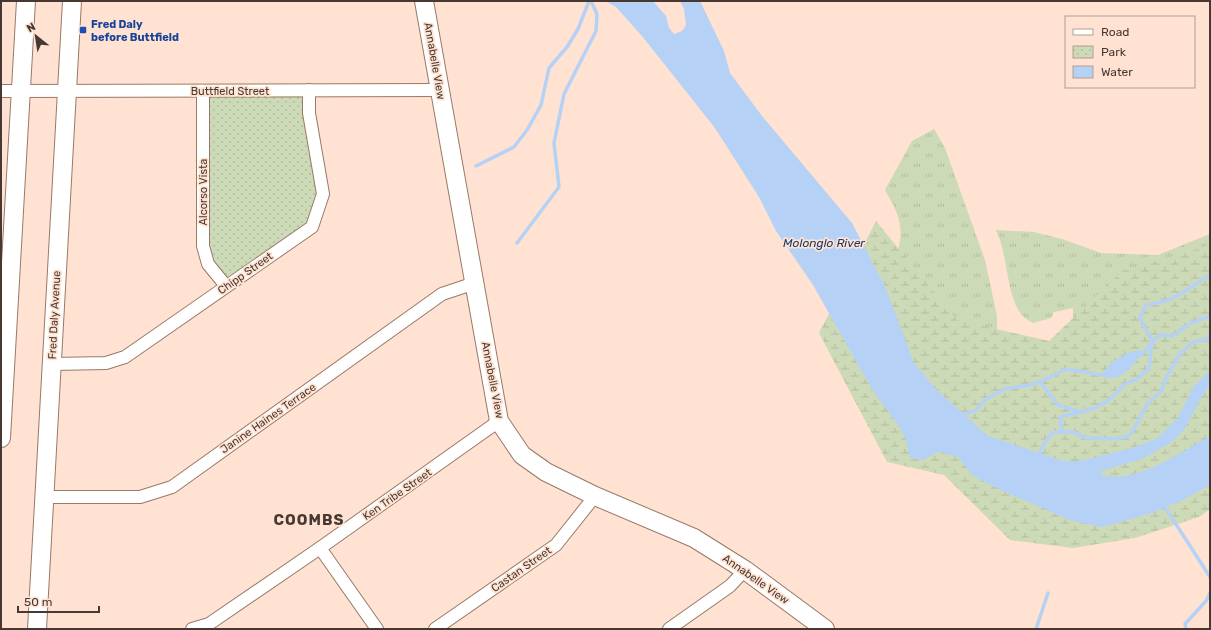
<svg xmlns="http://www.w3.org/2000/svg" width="1211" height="630" viewBox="0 0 1211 630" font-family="Rubik,sans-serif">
  <defs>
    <pattern id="grass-tufts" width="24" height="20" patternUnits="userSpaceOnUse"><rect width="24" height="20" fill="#cddab7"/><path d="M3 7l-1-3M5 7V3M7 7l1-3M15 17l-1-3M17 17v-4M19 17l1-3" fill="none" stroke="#b1bc9e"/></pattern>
    <pattern id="wetland-marsh" width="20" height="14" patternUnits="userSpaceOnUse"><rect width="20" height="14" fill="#cddab7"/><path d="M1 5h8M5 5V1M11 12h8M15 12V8" fill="none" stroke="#b1bc9e"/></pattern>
    <pattern id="park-dots" width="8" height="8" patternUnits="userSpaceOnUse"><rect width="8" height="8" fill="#cddab7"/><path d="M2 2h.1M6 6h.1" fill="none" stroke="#b1bc9e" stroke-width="1.8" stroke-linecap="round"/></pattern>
  </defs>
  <rect width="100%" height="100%" fill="#ffe2d2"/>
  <g fill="url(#grass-tufts)">
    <path d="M934,129L945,148L985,260L997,316V330L991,383L898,250C905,225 897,211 885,190L912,141Z"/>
    <path d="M996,230L1034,232L1062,239L1101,253L1158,255L1210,234V299L1073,318V308L1054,312L1051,318L1033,323C1030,321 1025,319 1023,316C1006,299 1008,253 996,230Z"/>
  </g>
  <polygon fill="url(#wetland-marsh)" points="876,221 957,320 1049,341 1122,271 1202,248 1210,243 1210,509 1199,517 1135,538 1073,548 1010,540 944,475 887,462 819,333"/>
  <polygon fill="url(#park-dots)" points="309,90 323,194 312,227 226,286 208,264 203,91"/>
  <g fill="#b5d1f6">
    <path d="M606,1H653L666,16L669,28L674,34L682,31L686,25L684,9L680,1H700L724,51L730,73L762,116L852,223L885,286L914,363L937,390L988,436L1063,461H1080L1132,448L1156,439L1178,418L1193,387L1210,370V385L1201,398L1184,430L1170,443L1144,458L1102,471L1101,475C1137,484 1179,453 1210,436V485L1183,500L1152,513L1103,527L1072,521L992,486L972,475L958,457L939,452L922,460L910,458L906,440L899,426L873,391L813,285L776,231L759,197L715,128L642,36L616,7Z"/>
    <path d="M1139,350L1144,352C1134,363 1118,387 1102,375C1110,360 1123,354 1139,350Z"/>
  </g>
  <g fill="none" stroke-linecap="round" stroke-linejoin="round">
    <g stroke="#b5d1f6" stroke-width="3.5">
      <polyline points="476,166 514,147 527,130 541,105 549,68 567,47 578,29 589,1"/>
      <polyline points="517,243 559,187 554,143 564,94 596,31 597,14 591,1"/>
      <path d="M1140,355L1144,352L1159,335L1173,336C1184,326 1196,320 1210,316"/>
      <path d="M1040,382L1058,405L1080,412L1095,408L1109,400L1124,385L1139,378L1149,368L1152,341L1140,318L1146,305C1178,301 1184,290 1210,275"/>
      <polyline points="960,415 975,411 985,400 1004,389 1035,384 1067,369 1102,375 1106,373"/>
      <polyline points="1062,432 1060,417 1080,412"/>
      <polyline points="1037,458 1047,439 1053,432 1074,432 1086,438 1117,439 1128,436 1134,429 1148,403 1161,391 1167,376 1180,354 1193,342 1208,339 1210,333"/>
      <polyline points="1163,504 1210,577"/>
      <polyline points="1036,629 1048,593"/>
      <polyline points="1186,629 1185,624 1206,601 1210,593"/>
    </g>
    <g stroke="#997967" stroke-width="14">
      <g id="street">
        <polyline points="1,91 440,90"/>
        <polyline points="203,91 203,246 208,264 226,286"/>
        <polyline points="52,364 106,363 125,357 312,227 323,194 309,113 309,90"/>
        <polyline points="44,497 140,497 172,487 442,294 475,283"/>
        <polyline points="320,548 377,629"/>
        <polyline points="192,629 209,624 320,548 499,421"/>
        <polyline points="435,629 556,545 595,496"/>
        <polyline points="669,629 730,586 745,570"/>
      </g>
    </g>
    <g stroke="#997967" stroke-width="20">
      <g id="secondary">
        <polyline points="424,1 499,421 522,455 546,472 595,496 694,538 745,570 825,629"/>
        <polyline points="1,438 26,1"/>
        <polyline points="37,629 72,1"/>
      </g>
    </g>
    <use href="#street" stroke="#fff" stroke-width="12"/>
    <use href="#secondary" stroke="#fff" stroke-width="18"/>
  </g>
  <rect fill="#1a4fb4" stroke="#ffe2d2" stroke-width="1.5" x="79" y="26" width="8" height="8" rx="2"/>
  <g text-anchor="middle" stroke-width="3.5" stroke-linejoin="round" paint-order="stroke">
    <g font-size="11" font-weight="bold" fill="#164399" stroke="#ffe2d2" text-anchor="start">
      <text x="91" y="28">Fred Daly<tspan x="91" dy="13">before Buttfield</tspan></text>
    </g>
    <g font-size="11" fill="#473931" stroke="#ffe2d2">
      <text transform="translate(435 61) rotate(80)" y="4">Annabelle View</text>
      <text x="230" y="95">Buttfield Street</text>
      <text transform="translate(203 192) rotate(-90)" y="4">Alcorso Vista</text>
      <text transform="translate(245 273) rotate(-35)" y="4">Chipp Street</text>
      <text transform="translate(54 315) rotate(-87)" y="4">Fred Daly Avenue</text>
      <text transform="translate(493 380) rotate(79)" y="4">Annabelle View</text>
      <text transform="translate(268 418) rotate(-35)" y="4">Janine Haines Terrace</text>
      <text transform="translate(397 494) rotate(-35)" y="4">Ken Tribe Street</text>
      <text transform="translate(521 569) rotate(-35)" y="4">Castan Street</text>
      <text transform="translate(756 579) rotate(35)" y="4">Annabelle View</text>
    </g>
    <g font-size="12" font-style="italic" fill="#163a68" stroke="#ffe2d2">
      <text x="824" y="247">Molonglo River</text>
    </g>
    <g font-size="15" font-weight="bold" letter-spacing="1" fill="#473931" stroke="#ffe2d2">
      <text x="309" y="525">COOMBS</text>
    </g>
  </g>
  <rect width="1211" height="630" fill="none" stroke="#473931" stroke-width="4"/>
  <rect x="1065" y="16" width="130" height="72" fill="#ffe2d2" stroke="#b59e92"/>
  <rect x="1073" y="29" width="20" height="6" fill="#ffffff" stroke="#b59e92"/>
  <text x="1101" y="36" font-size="12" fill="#473931">Road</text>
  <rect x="1073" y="46" width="20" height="12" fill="url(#park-dots)" stroke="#b59e92"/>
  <text x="1101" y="56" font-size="12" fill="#473931">Park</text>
  <rect x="1073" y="66" width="20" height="12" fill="#b5d1f6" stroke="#b59e92"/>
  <text x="1101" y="76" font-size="12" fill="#473931">Water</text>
  <g transform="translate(36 36) rotate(330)" stroke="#ffe2d2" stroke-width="3" paint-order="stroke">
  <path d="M0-3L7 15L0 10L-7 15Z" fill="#473931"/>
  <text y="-6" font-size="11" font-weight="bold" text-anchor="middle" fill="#473931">N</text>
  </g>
  <path d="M18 606v6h81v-6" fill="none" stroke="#473931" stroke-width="2"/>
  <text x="24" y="606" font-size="12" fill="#473931" stroke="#ffe2d2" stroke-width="3" paint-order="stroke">50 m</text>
</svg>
